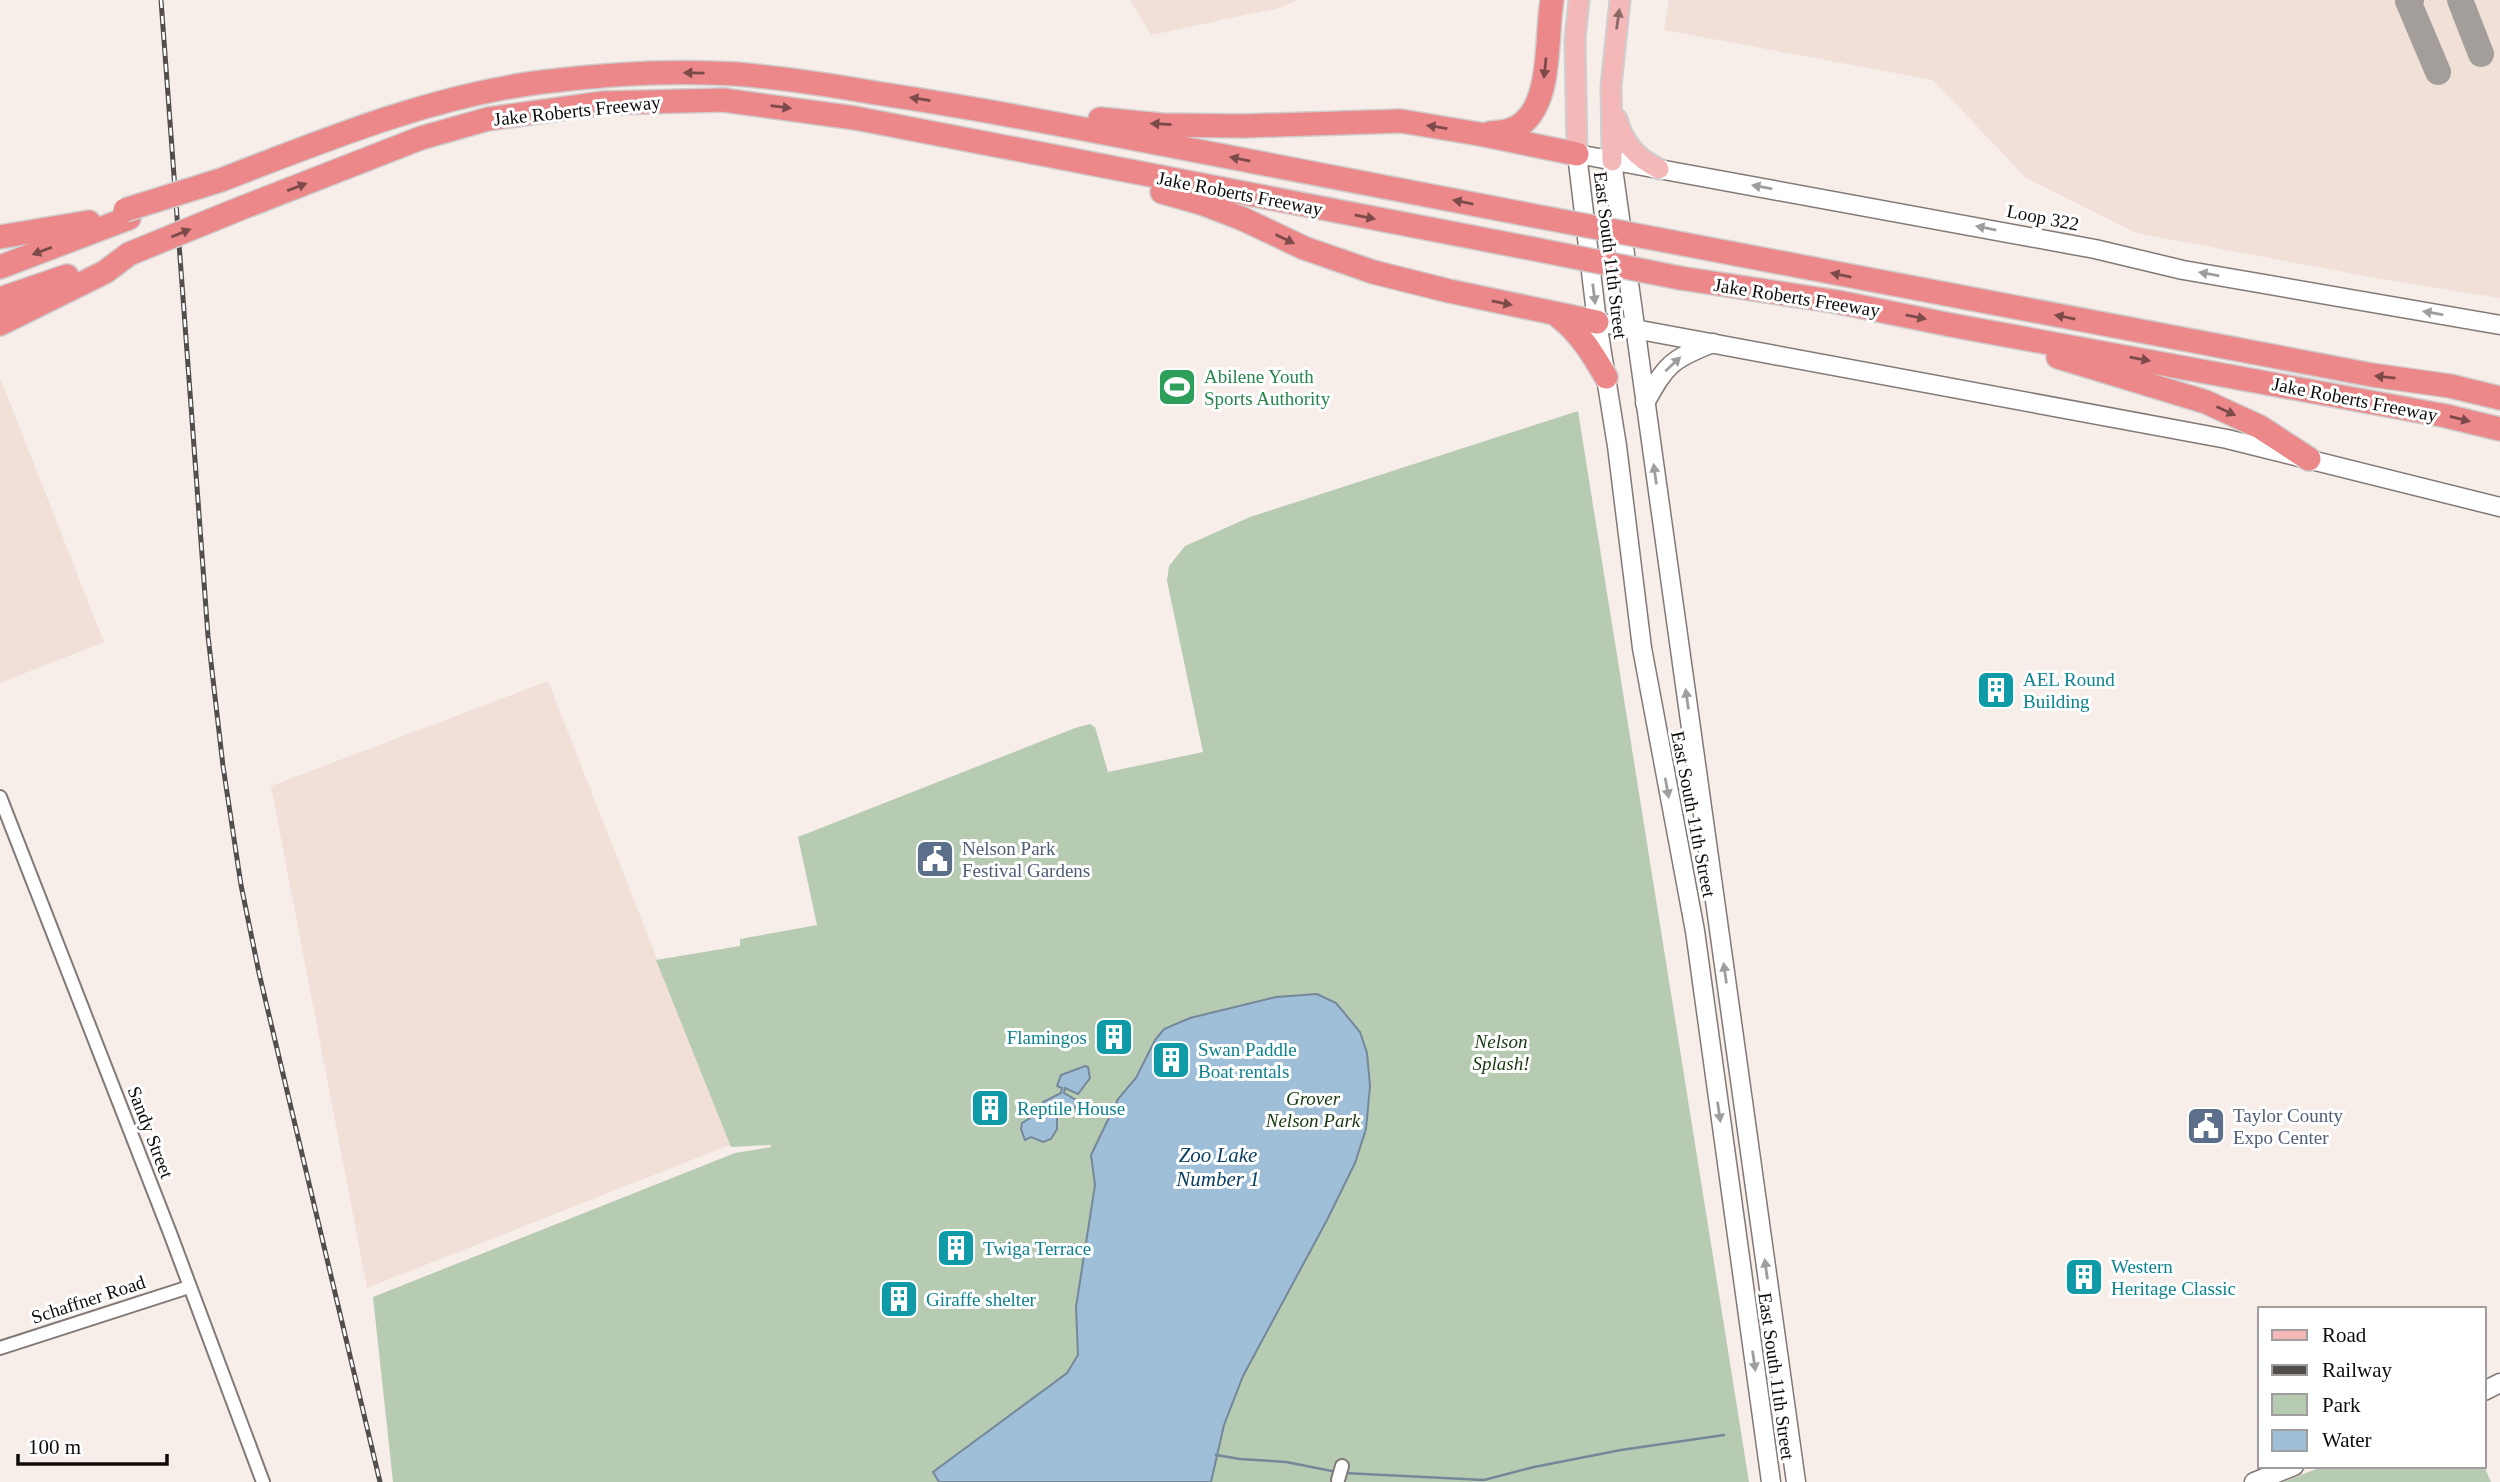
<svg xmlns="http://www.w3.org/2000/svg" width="2500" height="1482" viewBox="0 0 2500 1482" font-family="Georgia,serif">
  <rect width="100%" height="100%" fill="#f7eeea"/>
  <g fill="#f0e0d8">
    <polygon points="1130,0 1298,0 1279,8 1151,35"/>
    <polygon points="1669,0 2500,0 2500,298 2381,279 2136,233 2026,178 1933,80 1664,30"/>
    <polygon points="0,378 104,642 0,683"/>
    <polygon points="548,681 730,1145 367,1288 271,786"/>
  </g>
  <g fill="#b7cbb3">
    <polygon points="1578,411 1749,1482 393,1482 373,1297 735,1153 771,1147 771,1145 731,1147 656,960 740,946 740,939 817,925 798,837 1075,728 1090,724 1095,727 1108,772 1203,752 1167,581 1169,566 1185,546 1250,517"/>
    <polygon points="2324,1466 2484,1466 2491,1482 2283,1482"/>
  </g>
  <g fill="#9fbed7" stroke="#74889a" stroke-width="2">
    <polygon points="1317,994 1336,1003 1360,1032 1367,1053 1370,1086 1366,1129 1355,1163 1327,1220 1243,1376 1224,1425 1211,1482 939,1482 933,1472 1067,1373 1078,1355 1076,1307 1095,1185 1091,1155 1118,1099 1136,1078 1155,1040 1164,1029 1190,1018 1276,997"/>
    <polygon points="1085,1066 1088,1067 1090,1078 1078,1094 1065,1088 1064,1093 1078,1101 1072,1114 1043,1107 1043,1102 1061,1093 1062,1088 1057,1086 1061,1075"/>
    <polygon points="1049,1112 1057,1117 1057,1129 1051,1139 1043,1142 1031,1137 1025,1140 1021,1129 1022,1123 1037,1114"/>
  </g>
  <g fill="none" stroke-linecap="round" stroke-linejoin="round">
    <g stroke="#74889a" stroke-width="2.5">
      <polyline points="1216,1455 1240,1459 1286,1462 1337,1472"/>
      <polyline points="1344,1473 1484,1480 1534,1467 1621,1450 1724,1435"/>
    </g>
    <g stroke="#a49e9b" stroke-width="26">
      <polyline points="2411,0 2408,1 2438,72"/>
      <polyline points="2460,0 2481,54"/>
    </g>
    <g stroke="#817975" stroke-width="16">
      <g id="street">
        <polyline points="0,797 170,1233 263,1482"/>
        <polyline points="0,1348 189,1287"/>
        <polyline points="1338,1480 1342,1466"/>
      </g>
    </g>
    <g stroke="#817975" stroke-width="21">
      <g id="secondary">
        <polyline points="1612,161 1796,1482"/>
        <polyline points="1597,322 2227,439 2500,507"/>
        <path d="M1645,403C1666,365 1671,359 1713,343"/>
        <polyline points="2484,1391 2500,1383"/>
        <polyline points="1771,1482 1695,931 1642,648 1617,446 1597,322 1577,154 2095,249 2183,270 2500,325"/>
        <polyline points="2254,1482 2294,1466"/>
      </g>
    </g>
    <g stroke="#cfcece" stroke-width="23">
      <g id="primary">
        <path d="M1617,119C1624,144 1636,157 1659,169"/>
        <polyline points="1577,154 1575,39 1579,0"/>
        <polyline points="1612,161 1611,86 1620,0"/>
      </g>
    </g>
    <g stroke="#cfcece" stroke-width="26">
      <g id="highway">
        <polyline points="1100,119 1162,125 1243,126 1401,121 1479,134 1577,154"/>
        <path d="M1490,133C1503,132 1515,131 1525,121C1552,96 1546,34 1552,0"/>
        <path d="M221,180C325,140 431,96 542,82C606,74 672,70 736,74C783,78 830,85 876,93C949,104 1022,117 1094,131C1240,159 1385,187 1530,215"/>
        <polyline points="1162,192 1204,204 1243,219 1304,248 1373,272 1449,291 1597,322"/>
        <polyline points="234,211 421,138 488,119 603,103 723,100 855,118 1539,250"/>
        <polyline points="0,237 89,222"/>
        <polyline points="1683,244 2372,375 2450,386 2500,398"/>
        <polyline points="0,267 129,218"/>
        <polyline points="1680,278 1838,302 1951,325 2446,416 2500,429"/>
        <polyline points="0,299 67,276"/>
        <path d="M1558,316C1580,333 1592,353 1606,377"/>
        <polyline points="0,324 105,272 129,254"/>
        <polyline points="2058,357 2206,402 2260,427 2309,459"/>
      </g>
    </g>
    <use href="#street" stroke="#fff" stroke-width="12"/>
    <use href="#secondary" stroke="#fff" stroke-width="18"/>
    <use href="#primary" stroke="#f4b8b8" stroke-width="19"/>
    <use href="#highway" stroke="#ec8889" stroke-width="23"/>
    <g stroke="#524e4c" stroke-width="5">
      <polyline id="rail" points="161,0 208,636 223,766 241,885 259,973 380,1482"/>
    </g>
    <use href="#rail" stroke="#fff" stroke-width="2.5" stroke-dasharray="8" stroke-linecap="butt"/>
    <g stroke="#cfcece" stroke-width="26" stroke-linecap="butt">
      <g id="highway-bridge">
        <polyline points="125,210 221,180"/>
        <polyline points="1530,215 1683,244"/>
        <polyline points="1539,250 1680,278"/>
        <polyline points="129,254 234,211"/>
      </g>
    </g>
    <use href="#highway-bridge" stroke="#ec8889" stroke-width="23"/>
  </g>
  <defs><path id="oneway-solid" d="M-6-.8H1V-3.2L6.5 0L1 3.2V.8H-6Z" transform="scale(1.75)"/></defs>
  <use fill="#8c6a6a" href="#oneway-solid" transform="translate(1618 19) rotate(-82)"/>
  <g fill="#7d4a4a">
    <use href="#oneway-solid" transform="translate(1545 68) rotate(96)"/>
    <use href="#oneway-solid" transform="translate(694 73) rotate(-179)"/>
    <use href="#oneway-solid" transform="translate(920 99) rotate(-171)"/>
    <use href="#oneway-solid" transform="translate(781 107) rotate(7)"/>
    <use href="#oneway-solid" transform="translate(1161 124) rotate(-177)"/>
    <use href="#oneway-solid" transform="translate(1437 127) rotate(-171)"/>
    <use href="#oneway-solid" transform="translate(1240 159) rotate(-169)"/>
    <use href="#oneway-solid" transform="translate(297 187) rotate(-21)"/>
    <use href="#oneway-solid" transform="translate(1463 202) rotate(-169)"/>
    <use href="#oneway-solid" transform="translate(1365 217) rotate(11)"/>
    <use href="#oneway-solid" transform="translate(181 233) rotate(-22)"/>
    <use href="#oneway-solid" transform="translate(1285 239) rotate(26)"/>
    <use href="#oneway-solid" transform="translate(42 251) rotate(159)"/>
    <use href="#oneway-solid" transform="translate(1841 275) rotate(-169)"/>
    <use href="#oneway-solid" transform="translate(1502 303) rotate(12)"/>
    <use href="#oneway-solid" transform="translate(1916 317) rotate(12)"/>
    <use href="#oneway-solid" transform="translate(2065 317) rotate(-169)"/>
    <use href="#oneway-solid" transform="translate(2140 359) rotate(10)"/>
    <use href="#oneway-solid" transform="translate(2385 377) rotate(-174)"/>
    <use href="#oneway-solid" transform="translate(2226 411) rotate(25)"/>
    <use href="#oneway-solid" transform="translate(2460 419) rotate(14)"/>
  </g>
  <g fill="#9f9d9d">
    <use href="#oneway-solid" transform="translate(1762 187) rotate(-170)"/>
    <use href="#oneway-solid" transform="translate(1986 228) rotate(-169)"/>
    <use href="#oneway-solid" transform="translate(2209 274) rotate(-170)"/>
    <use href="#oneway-solid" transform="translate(1594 294) rotate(83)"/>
    <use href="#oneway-solid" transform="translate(2433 313) rotate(-170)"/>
    <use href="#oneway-solid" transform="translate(1673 364) rotate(-43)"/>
    <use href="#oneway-solid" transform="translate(1655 474) rotate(-98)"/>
    <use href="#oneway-solid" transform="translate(1687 699) rotate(-98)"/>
    <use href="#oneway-solid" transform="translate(1667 788) rotate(80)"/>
    <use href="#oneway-solid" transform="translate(1725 973) rotate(-98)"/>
    <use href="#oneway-solid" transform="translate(1719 1112) rotate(82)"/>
    <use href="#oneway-solid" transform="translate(1766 1269) rotate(-98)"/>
    <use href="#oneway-solid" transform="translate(1754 1361) rotate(82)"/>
  </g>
  <defs>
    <g id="stadium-square" transform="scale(2.0125)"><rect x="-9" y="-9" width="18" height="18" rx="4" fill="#2e9e5b" stroke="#fff"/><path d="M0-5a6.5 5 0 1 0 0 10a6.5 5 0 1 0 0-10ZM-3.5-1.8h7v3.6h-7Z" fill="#fff"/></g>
    <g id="building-square" transform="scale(2.0125)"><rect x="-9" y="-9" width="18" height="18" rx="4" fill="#0f9aa8" stroke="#fff"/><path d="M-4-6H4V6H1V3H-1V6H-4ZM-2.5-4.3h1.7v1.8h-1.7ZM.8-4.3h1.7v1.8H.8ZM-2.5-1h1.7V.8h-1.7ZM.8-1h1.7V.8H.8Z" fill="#fff"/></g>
    <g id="civic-square" transform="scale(2.0125)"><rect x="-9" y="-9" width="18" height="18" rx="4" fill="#5c6f8a" stroke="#fff"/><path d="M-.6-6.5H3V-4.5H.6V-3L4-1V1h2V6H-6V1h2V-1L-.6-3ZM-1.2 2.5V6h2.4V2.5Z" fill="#fff"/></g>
  </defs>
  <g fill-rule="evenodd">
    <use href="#stadium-square" x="1177" y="387"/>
    <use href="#building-square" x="1996" y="690"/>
    <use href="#civic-square" x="935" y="859"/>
    <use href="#building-square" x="1114" y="1037"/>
    <use href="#building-square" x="1171" y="1060"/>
    <use href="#building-square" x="990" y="1108"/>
    <use href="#civic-square" x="2206" y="1126"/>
    <use href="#building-square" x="956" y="1248"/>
    <use href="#building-square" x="2084" y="1277"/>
    <use href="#building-square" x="899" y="1299"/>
  </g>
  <g text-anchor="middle" stroke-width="6" stroke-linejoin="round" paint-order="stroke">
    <g font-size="19" fill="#0e0b0a" stroke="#fff">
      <text transform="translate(577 110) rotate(-6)" y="7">Jake Roberts Freeway</text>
      <text transform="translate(1240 193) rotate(11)" y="7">Jake Roberts Freeway</text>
      <text transform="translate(2043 217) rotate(11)" y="7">Loop 322</text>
      <text transform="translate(1611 255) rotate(83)" y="7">East South 11th Street</text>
      <text transform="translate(1797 297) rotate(9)" y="7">Jake Roberts Freeway</text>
      <text transform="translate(2355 399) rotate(11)" y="7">Jake Roberts Freeway</text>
      <text transform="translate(1694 814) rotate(79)" y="7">East South 11th Street</text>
      <text transform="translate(151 1132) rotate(69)" y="7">Sandy Street</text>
      <text transform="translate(88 1299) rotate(-18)" y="7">Schaffner Road</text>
      <text transform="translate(1777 1376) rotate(82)" y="7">East South 11th Street</text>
    </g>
    <g font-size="19" fill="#27864d" stroke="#fff" text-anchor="start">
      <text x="1204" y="383">Abilene Youth<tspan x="1204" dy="22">Sports Authority</tspan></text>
    </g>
    <g font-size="19" fill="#0d838f" stroke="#fff" text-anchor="start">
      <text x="2023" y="686">AEL Round<tspan x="2023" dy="22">Building</tspan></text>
      <text x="1087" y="1044" text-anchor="end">Flamingos</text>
      <text x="1198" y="1056">Swan Paddle<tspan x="1198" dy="22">Boat rentals</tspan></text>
      <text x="1017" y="1115">Reptile House</text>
      <text x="983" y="1255">Twiga Terrace</text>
      <text x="2111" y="1273">Western<tspan x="2111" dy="22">Heritage Classic</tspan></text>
      <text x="926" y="1306">Giraffe shelter</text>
    </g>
    <g font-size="19" fill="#4e5e75" stroke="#fff" text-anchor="start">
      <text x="962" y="855">Nelson Park<tspan x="962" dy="22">Festival Gardens</tspan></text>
      <text x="2233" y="1122">Taylor County<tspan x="2233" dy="22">Expo Center</tspan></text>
    </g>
    <g font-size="19" font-style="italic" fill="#16390e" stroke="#fff">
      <text x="1501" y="1048">Nelson<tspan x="1501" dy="22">Splash!</tspan></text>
      <text x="1313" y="1105">Grover<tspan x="1313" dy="22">Nelson Park</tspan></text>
    </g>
    <g font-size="21" font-style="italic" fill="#093f62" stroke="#fff">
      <text x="1218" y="1162">Zoo Lake<tspan x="1218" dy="24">Number 1</tspan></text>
    </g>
  </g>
  <rect x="2258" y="1307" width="228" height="161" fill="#ffffff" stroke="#9f9d9d" stroke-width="2"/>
  <rect x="2272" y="1330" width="35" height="10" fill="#f4b8b8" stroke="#9f9d9d" stroke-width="2"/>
  <text x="2322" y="1342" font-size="21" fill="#0e0b0a">Road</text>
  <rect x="2272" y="1365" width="35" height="10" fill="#524e4c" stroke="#9f9d9d" stroke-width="2"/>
  <text x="2322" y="1377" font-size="21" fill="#0e0b0a">Railway</text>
  <rect x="2272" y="1394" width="35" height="21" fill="#b7cbb3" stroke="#9f9d9d" stroke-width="2"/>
  <text x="2322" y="1412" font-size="21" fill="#0e0b0a">Park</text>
  <rect x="2272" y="1430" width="35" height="21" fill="#9fbed7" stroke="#9f9d9d" stroke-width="2"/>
  <text x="2322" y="1447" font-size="21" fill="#0e0b0a">Water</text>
  <path d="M18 1454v10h149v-10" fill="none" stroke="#0e0b0a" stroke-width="3.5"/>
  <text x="28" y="1454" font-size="21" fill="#0e0b0a" stroke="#ffffff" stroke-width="5" paint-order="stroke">100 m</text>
</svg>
